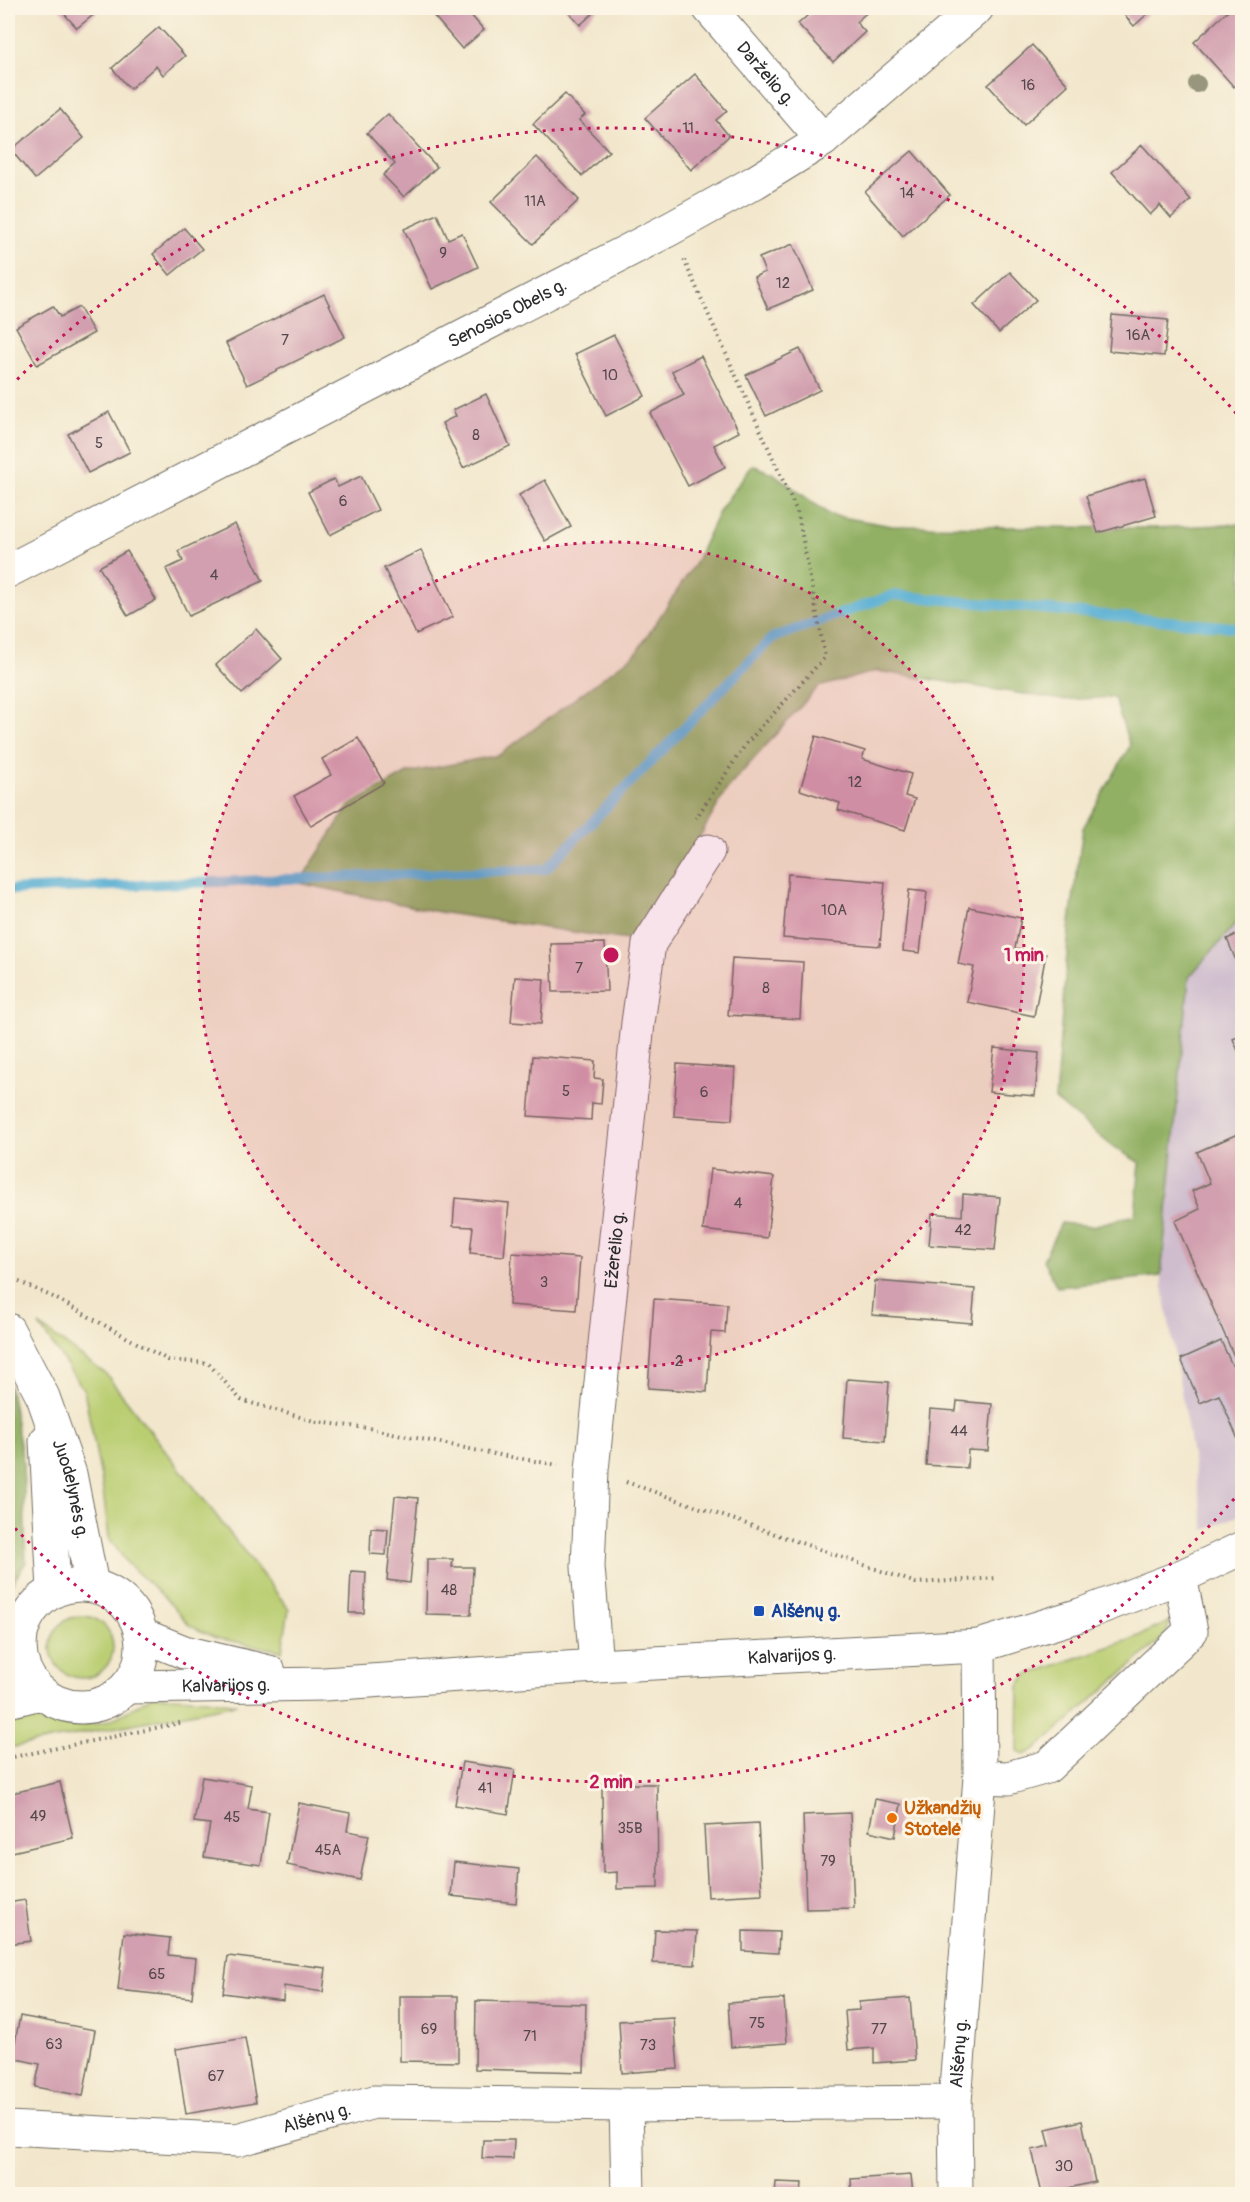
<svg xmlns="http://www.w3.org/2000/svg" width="1250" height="2202" viewBox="0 0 1250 2202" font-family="Pangolin,sans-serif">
  <rect width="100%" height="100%" fill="#fcf5e5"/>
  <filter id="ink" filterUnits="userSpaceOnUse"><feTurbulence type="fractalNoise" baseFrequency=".0167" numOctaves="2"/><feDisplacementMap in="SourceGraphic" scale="12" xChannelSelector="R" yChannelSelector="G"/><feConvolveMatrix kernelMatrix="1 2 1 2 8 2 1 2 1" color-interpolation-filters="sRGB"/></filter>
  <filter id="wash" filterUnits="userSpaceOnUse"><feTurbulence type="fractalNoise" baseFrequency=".008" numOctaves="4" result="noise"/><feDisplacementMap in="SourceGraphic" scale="24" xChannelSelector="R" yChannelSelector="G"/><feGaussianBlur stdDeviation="1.35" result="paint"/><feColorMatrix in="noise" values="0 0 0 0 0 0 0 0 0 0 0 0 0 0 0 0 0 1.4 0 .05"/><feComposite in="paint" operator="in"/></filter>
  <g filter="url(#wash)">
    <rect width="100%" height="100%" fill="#f2e7cc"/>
    <polygon fill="#cfbdce" points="1242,917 1242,1514 1205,1530 1161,1276 1189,977"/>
    <g fill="#b9cd71" stroke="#727c4e" stroke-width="1.5">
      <polygon points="39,1325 106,1374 289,1609 282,1651 216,1638 190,1626 164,1597 127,1563 109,1538 102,1483 84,1390"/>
      <circle cx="82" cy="1647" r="31"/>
      <polygon points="1171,1621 1164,1637 1037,1748 1025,1755 1018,1751 1019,1685 1027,1675 1132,1639"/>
      <path d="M152,1696L207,1699L237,1704L8,1748V1715C38,1706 48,1721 75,1725C103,1729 129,1711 152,1696Z"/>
    </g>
    <g fill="#92b063" stroke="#5e6e47" stroke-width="1.5">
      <polygon points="752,465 774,474 830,515 892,526 1155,528 1242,524 1242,917 1189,977 1161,1276 1057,1287 1043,1260 1061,1223 1092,1226 1135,1215 1140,1163 1112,1146 1055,1100 1069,929 1083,828 1130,746 1114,697 1062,700 877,671 818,687 727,789 640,942 439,912 299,883 349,806 407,773 499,755 636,653 694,565 720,510"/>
      <polygon points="8,1378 23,1461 26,1562 8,1590"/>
    </g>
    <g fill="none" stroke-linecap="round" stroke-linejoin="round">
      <polyline stroke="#56aed3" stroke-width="10" points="8,890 546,869 772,638 893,595 1242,628"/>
    </g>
    <g id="blocks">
      <g fill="#d19faf">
        <polygon points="59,8 102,8 77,28"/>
        <polygon points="442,8 478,8 470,14 484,30 462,49 433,15"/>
        <polygon points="565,8 599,8 580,25"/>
        <polygon points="816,8 872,8 856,22 865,32 833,62 798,24"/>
        <polygon points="1118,8 1154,8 1134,26"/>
        <polygon points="1231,8 1242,8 1242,79 1234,87 1194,42"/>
        <polygon points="159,27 185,56 163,75 156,66 130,89 112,68"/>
        <polygon points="1032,45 1068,85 1024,125 988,85"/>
        <polygon points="695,74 727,111 716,120 729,136 691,170 645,118"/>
        <polygon points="565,94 585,115 579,120 609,151 582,176 533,124"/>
        <polygon points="60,109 84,138 35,179 11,150"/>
        <polygon points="388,114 437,167 404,197 383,175 395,164 367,133"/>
        <polygon points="1142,145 1191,200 1171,218 1160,205 1150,215 1112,172"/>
        <polygon points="912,151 950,195 903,236 865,192"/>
        <polygon points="537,157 579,200 533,244 491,202"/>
        <polygon points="437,214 448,239 462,233 478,267 432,289 404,229"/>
        <polygon points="184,228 202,249 170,275 153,254"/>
        <polygon points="793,244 813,290 768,309 754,277 765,272 759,258"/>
        <polygon points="1010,272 1036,300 999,333 974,305"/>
        <polygon points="324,294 345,337 247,385 226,343"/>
        <polygon points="53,306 60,317 79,307 94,333 37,365 16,327"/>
        <polygon points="1112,315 1168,320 1164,356 1109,351"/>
        <polygon points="614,335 645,396 606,416 575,354"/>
        <polygon points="800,349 820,390 766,416 746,375"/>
        <polygon points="701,356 739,432 714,445 725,467 688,486 650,413 684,395 672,371"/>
        <polygon points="486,394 510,446 463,468 442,423 456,416 453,410"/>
        <polygon points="109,412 130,452 88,473 68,434"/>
        <polygon points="361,476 378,510 330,535 308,492 334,479 338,487"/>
        <polygon points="1145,478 1156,516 1098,533 1086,496"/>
        <polygon points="545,480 571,527 545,541 519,495"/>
        <polygon points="235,524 263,581 189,616 166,569 183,561 178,551"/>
        <polygon points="421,550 453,617 416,634 384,568"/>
        <polygon points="127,551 156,600 128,616 99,567"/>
        <polygon points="256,629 282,659 242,694 216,665"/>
        <polygon points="816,736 865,751 862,759 911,774 905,796 915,799 905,830 838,810 840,803 800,790"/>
        <polygon points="358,738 384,783 311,826 294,796 331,775 322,759"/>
        <polygon points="788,874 885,882 880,946 783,938"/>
        <polygon points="909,890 927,892 920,953 903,951"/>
        <polygon points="969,907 1021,918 1015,948 1046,954 1034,1016 967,1002 974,967 958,964"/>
        <polygon points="1242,932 1242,975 1227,939"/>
        <polygon points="605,943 607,991 553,992 551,944"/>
        <polygon points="732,958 803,962 800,1019 728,1015"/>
        <polygon points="515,977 544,979 541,1024 511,1022"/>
        <polygon points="1242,1035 1242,1060 1233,1039"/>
        <polygon points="994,1048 1039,1053 1035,1096 989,1092"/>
        <polygon points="533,1056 595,1061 594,1078 603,1079 601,1104 592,1103 591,1120 528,1116"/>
        <polygon points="677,1064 735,1068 732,1120 674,1116"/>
        <polygon points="1242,1132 1242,1443 1240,1444 1219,1395 1200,1403 1181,1359 1221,1341 1232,1365 1237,1363 1175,1221 1200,1209 1192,1191 1210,1183 1197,1152"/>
        <polygon points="710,1169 774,1177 767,1238 703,1230"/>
        <polygon points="963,1194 1000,1197 995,1250 929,1245 932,1213 962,1216"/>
        <polygon points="455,1198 509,1203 504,1256 470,1253 473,1227 453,1226"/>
        <polygon points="512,1253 580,1258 576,1310 509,1305"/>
        <polygon points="875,1281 975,1289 972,1323 872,1315"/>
        <polygon points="654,1299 727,1304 725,1333 711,1332 707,1392 648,1388"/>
        <polygon points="847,1379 889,1382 885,1441 843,1438"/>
        <polygon points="957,1401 992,1404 988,1451 968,1450 967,1468 926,1465 930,1409 956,1411"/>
        <polygon points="395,1496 418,1498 410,1583 387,1580"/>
        <polygon points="371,1528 388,1529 386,1555 370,1554"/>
        <polygon points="427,1559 453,1559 452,1567 473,1567 471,1615 426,1614"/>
        <polygon points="351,1571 366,1572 364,1613 349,1613"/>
        <polygon points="462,1762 515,1770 508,1814 455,1805"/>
        <polygon points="202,1777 252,1785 248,1809 269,1812 261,1865 204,1857 210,1824 194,1822"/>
        <polygon points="60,1782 73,1838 8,1853 8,1794"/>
        <polygon points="602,1784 657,1784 658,1888 617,1889 617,1872 603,1873"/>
        <polygon points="875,1799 901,1804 895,1837 869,1831"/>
        <polygon points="299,1803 350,1813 347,1831 369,1835 360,1880 287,1865"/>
        <polygon points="850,1813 854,1908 806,1909 803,1815"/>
        <polygon points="758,1823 762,1894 708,1897 704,1826"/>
        <polygon points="454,1862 519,1869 516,1903 451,1896"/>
        <polygon points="25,1900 31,1941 8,1944 8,1903"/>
        <polygon points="655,1930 697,1931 695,1965 653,1963"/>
        <polygon points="743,1931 779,1932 778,1953 743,1951"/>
        <polygon points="124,1933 170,1938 168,1955 196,1958 192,1998 118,1990"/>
        <polygon points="228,1956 326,1968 323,1992 284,1986 283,2001 223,1993"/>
        <polygon points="400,1996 458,1996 458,2062 400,2061"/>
        <polygon points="910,1998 915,2060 874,2063 874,2048 848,2050 845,2011 859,2010 859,2002"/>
        <polygon points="784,1999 787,2043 731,2047 728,2003"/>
        <polygon points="476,2001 586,2004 584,2072 475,2069"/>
        <polygon points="20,2016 95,2030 83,2096 35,2087 40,2064 12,2058"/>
        <polygon points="674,2018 678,2069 622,2073 619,2021"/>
        <polygon points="245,2038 256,2102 186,2114 176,2049"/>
        <polygon points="1082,2121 1095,2182 1042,2194 1032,2150 1050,2146 1046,2129"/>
        <polygon points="483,2140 514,2140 513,2159 482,2158"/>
        <polygon points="911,2175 913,2194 852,2194 851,2179"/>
        <polygon points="776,2182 802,2183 801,2194 775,2194"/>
      </g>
    </g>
  </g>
  <g filter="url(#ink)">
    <use href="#blocks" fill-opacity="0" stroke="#716d63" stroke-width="1.5"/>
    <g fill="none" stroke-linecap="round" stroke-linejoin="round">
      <g stroke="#716d63" stroke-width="35">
        <g id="minor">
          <path id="s1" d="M709,8L823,140"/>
          <path id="s2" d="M8,571L670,229L755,182L823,140L977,8"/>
          <path id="s3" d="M8,1330L43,1397L70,1474L92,1585"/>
          <polyline points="46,1441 54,1590"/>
          <path id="s4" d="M596,1666L588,1567L592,1470L638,1023L649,944L708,851"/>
          <polyline points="980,1777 1008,1778 1047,1767 1191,1631 1180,1577"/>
          <polyline points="626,2105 628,2194"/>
          <path id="s5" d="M8,2128L237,2140L374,2102L626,2105L955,2102"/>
          <path id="s6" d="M956,2194L955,2102L980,1777L979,1646"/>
        </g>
      </g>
      <g stroke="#716d63" stroke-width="35">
        <g id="secondary">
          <circle cx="81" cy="1646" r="61"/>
          <polyline points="142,1635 184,1652 269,1672"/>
          <path id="s7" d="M127,1687L324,1684L596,1666L979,1646L1080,1615L1180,1577L1242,1548"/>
          <polyline points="8,1701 41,1693"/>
        </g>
      </g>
      <g stroke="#716d63" stroke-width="4" stroke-dasharray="1.5 4.5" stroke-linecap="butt">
        <polyline points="684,260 798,514 825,657 746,744 696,818"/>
        <polyline points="8,1277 53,1297 168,1360 208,1363 241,1400 317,1422 368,1428 494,1454 558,1465"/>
        <polyline points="626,1482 916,1583 998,1578"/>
        <polyline points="8,1758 180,1723"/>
      </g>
      <use href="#minor" stroke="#fff" stroke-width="33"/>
      <use href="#secondary" stroke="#fff" stroke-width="33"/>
    </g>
    <circle fill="#98967d" cx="1197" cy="84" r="9"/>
  </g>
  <circle cx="611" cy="955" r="413" fill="#c2185b" fill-opacity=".12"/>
  <g fill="none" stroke="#c2185b" stroke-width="3" stroke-dasharray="3 6">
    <circle cx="611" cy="955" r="413"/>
    <path d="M1240 1492A827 827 0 0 1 11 1524M11 386A827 827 0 0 1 1240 418"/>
  </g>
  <rect fill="#1a4fb4" stroke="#fcf5e5" stroke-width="2" x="753" y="1605" width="12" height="12" rx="3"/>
  <circle fill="#e8710a" stroke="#fcf5e5" stroke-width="2" cx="892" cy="1818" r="6"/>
  <g text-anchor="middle" stroke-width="6" stroke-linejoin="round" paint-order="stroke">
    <g font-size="15" fill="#54484c">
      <text x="1028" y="90">16</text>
      <text x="688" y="133">11</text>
      <text x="907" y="198">14</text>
      <text x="535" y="206">11A</text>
      <text x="443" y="258">9</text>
      <text x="783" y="288">12</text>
      <text x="1138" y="340">16A</text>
      <text x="285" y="345">7</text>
      <text x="610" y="380">10</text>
      <text x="476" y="440">8</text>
      <text x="99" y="448">5</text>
      <text x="343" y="506">6</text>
      <text x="214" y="580">4</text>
      <text x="855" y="787">12</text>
      <text x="834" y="915">10A</text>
      <text x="579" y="973">7</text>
      <text x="766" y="993">8</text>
      <text x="566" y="1096">5</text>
      <text x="704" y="1097">6</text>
      <text x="738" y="1208">4</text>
      <text x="963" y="1235">42</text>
      <text x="544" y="1287">3</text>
      <text x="679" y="1366">2</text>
      <text x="959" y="1436">44</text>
      <text x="449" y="1595">48</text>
      <text x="485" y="1793">41</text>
      <text x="38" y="1821">49</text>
      <text x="232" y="1822">45</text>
      <text x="630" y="1833">35B</text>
      <text x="328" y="1855">45A</text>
      <text x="828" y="1866">79</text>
      <text x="157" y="1979">65</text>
      <text x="757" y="2028">75</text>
      <text x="429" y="2034">69</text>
      <text x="879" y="2034">77</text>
      <text x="530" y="2041">71</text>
      <text x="54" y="2049">63</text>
      <text x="648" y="2050">73</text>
      <text x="216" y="2081">67</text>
      <text x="1064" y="2171">30</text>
    </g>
    <g font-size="18" fill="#2b2b2b" stroke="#fcf5e5">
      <text dy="6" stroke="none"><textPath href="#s1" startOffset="87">Darželio g.</textPath></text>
      <text dy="6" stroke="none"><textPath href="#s2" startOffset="562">Senosios Obels g.</textPath></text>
      <text dy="6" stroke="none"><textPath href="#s4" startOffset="418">Ežerėlio g.</textPath></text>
      <text dy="6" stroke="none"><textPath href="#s3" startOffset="172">Juodelynės g.</textPath></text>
      <text dy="6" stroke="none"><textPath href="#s7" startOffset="666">Kalvarijos g.</textPath></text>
      <text dy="6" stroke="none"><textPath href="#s7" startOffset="99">Kalvarijos g.</textPath></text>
      <text dy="6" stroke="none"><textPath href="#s6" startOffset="141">Alšėnų g.</textPath></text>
      <text dy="6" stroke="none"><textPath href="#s5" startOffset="312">Alšėnų g.</textPath></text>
    </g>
    <g font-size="18" font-weight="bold" fill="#164399" stroke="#fcf5e5" text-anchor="start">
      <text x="771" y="1617">Alšėnų g.</text>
    </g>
    <g font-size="18" font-weight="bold" fill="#c56008" stroke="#fcf5e5" text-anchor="start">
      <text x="904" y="1814">Užkandžių<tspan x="904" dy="21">Stotelė</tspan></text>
    </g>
  </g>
  <circle cx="611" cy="955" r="9" fill="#c2185b" stroke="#fcf5e5" stroke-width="3"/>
  <g font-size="18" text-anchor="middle" font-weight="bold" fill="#c2185b" stroke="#fcf5e5" stroke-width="6" stroke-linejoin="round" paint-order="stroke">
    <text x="1024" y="961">1 min</text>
    <text x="611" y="1788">2 min</text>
  </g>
  <rect width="1250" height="2202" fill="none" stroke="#fcf5e5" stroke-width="30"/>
</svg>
